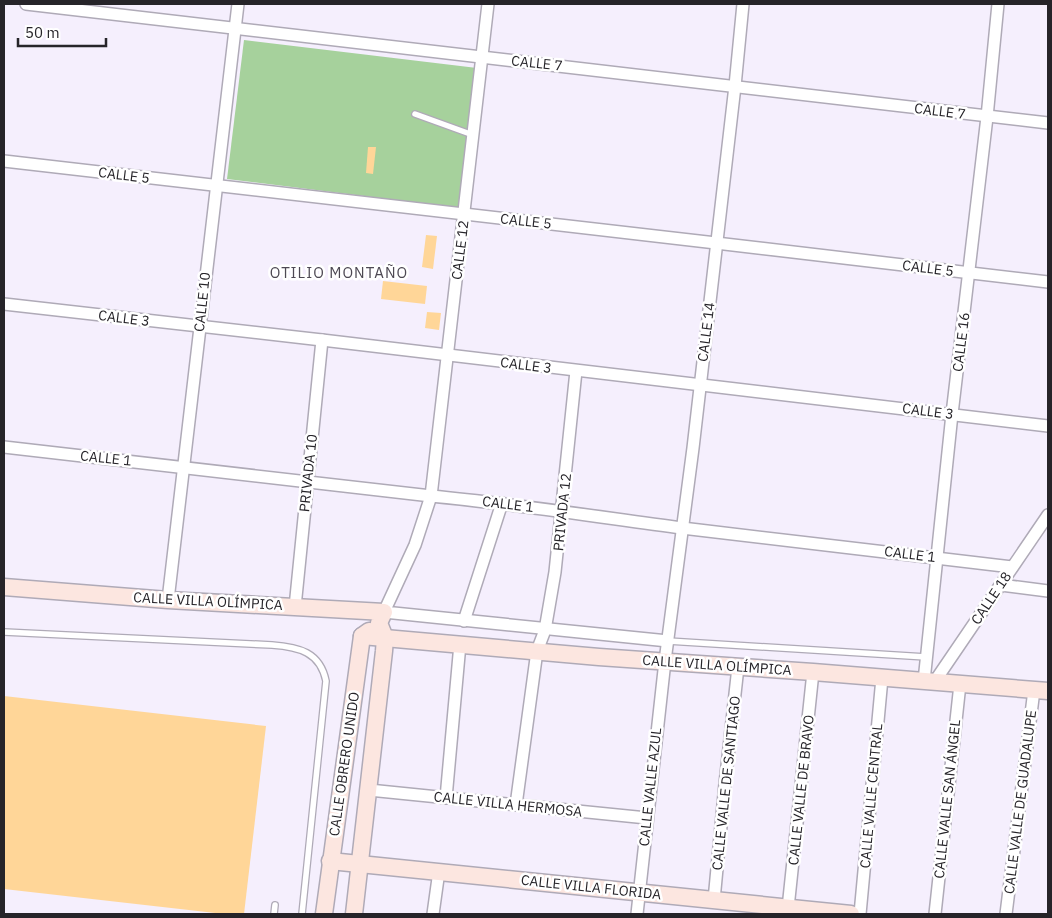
<svg xmlns="http://www.w3.org/2000/svg" width="1052" height="918" viewBox="0 0 1052 918" font-family="'IBM Plex Sans',sans-serif">
  <rect width="100%" height="100%" fill="#f5effd"/>
  <polygon fill="#a6d19c" points="244,40 477,68 460,208 227,179"/>
  <g fill="#ffd698">
    <polygon points="368,147 376,147 373,174 366,173"/>
    <polygon points="426,235 437,236 433,269 422,267"/>
    <polygon points="383,281 427,286 425,304 381,299"/>
    <polygon points="427,312 441,313 439,330 425,328"/>
    <polygon points="4,696 266,726 244,914 224,914 4,889"/>
  </g>
  <g fill="none" stroke-linecap="round" stroke-linejoin="round">
    <g stroke="#afaab7" stroke-width="8">
      <g id="lane">
        <polyline points="415,114 473,135"/>
        <path d="M4,632L272,645C299,647 320,652 326,681L302,914"/>
        <polyline points="668,641 926,657"/>
        <polyline points="274,914 275,905"/>
      </g>
    </g>
    <g stroke="#afaab7" stroke-width="14">
      <g id="street">
        <polyline points="26,4 1048,123"/>
        <polyline points="488,4 431,496 415,545 384,612 668,641"/>
        <polyline points="4,161 716,243 1048,282"/>
        <polyline points="4,304 322,340 1048,426"/>
        <path d="M4,447L431,496C515,504 599,517 682,528C792,542 902,553 1012,567"/>
        <polyline points="1001,585 1048,591"/>
        <polyline points="168,600 238,4"/>
        <polyline points="295,607 322,340"/>
        <polyline points="464,621 502,503"/>
        <polyline points="924,681 952,414 987,117 998,4"/>
        <polyline points="935,681 1048,515"/>
        <polyline points="369,790 647,818"/>
        <polyline points="446,798 460,644"/>
        <polyline points="516,805 537,651 545,630 555,572 576,371"/>
        <polyline points="714,900 725,784 738,667"/>
        <polyline points="788,908 813,672"/>
        <polyline points="433,914 439,871"/>
        <polyline points="637,914 665,661 693,448 735,86 743,4"/>
        <polyline points="860,914 882,678"/>
        <polyline points="935,914 960,684"/>
        <polyline points="1006,914 1034,690"/>
      </g>
    </g>
    <g stroke="#afaab7" stroke-width="19">
      <g id="secondary">
        <polyline points="4,587 168,600 384,612 379,623 385,638 384,651 354,914"/>
        <polyline points="362,636 599,657 813,672 1048,691"/>
        <polyline points="330,861 851,914"/>
        <polyline points="324,914 362,636 369,631"/>
      </g>
    </g>
    <use href="#lane" stroke="#fff" stroke-width="5.5"/>
    <use href="#street" stroke="#fff" stroke-width="11"/>
    <use href="#secondary" stroke="#fce6e0" stroke-width="16"/>
  </g>
  <g text-anchor="middle" stroke-width="5" stroke-linejoin="round" paint-order="stroke">
    <g font-size="14" fill="#262429" stroke="#fff">
      <text transform="translate(537 63) rotate(6)" y="5">CALLE 7</text>
      <text transform="translate(940 111) rotate(7)" y="5">CALLE 7</text>
      <text transform="translate(124 175) rotate(7)" y="5">CALLE 5</text>
      <text transform="translate(526 221) rotate(6)" y="5">CALLE 5</text>
      <text transform="translate(460 250) rotate(-83)" y="5">CALLE 12</text>
      <text transform="translate(928 268) rotate(7)" y="5">CALLE 5</text>
      <text transform="translate(202 302) rotate(-84)" y="5">CALLE 10</text>
      <text transform="translate(124 318) rotate(7)" y="5">CALLE 3</text>
      <text transform="translate(706 332) rotate(-83)" y="5">CALLE 14</text>
      <text transform="translate(961 342) rotate(-83)" y="5">CALLE 16</text>
      <text transform="translate(526 365) rotate(7)" y="5">CALLE 3</text>
      <text transform="translate(928 411) rotate(7)" y="5">CALLE 3</text>
      <text transform="translate(106 458) rotate(6)" y="5">CALLE 1</text>
      <text transform="translate(308 473) rotate(-84)" y="5">PRIVADA 10</text>
      <text transform="translate(508 504) rotate(7)" y="5">CALLE 1</text>
      <text transform="translate(562 512) rotate(-84)" y="5">PRIVADA 12</text>
      <text transform="translate(910 554) rotate(7)" y="5">CALLE 1</text>
      <text transform="translate(991 598) rotate(-56)" y="5">CALLE 18</text>
      <text transform="translate(208 601) rotate(3)" y="5">CALLE VILLA OLÍMPICA</text>
      <text transform="translate(717 665) rotate(4)" y="5">CALLE VILLA OLÍMPICA</text>
      <text transform="translate(344 764) rotate(-82)" y="5">CALLE OBRERO UNIDO</text>
      <text transform="translate(726 783) rotate(-84)" y="5">CALLE VALLE DE SANTIAGO</text>
      <text transform="translate(650 787) rotate(-84)" y="5">CALLE VALLE AZUL</text>
      <text transform="translate(801 790) rotate(-84)" y="5">CALLE VALLE DE BRAVO</text>
      <text transform="translate(871 796) rotate(-85)" y="5">CALLE VALLE CENTRAL</text>
      <text transform="translate(947 799) rotate(-84)" y="5">CALLE VALLE SAN ÁNGEL</text>
      <text transform="translate(1020 802) rotate(-83)" y="5">CALLE VALLE DE GUADALUPE</text>
      <text transform="translate(508 804) rotate(6)" y="5">CALLE VILLA HERMOSA</text>
      <text transform="translate(591 887) rotate(6)" y="5">CALLE VILLA FLORIDA</text>
    </g>
    <g font-size="15" letter-spacing="1" fill="#4d4853" stroke="#fff">
      <text x="339" y="278">OTILIO MONTAÑO</text>
    </g>
  </g>
  <rect width="1052" height="918" fill="none" stroke="#262429" stroke-width="10"/>
  <path d="M18 38v8h88v-8" fill="none" stroke="#262429" stroke-width="2.5"/>
  <text x="25" y="38" font-size="15" fill="#262429" stroke="#ffffff" stroke-width="4" paint-order="stroke">50 m</text>
</svg>
